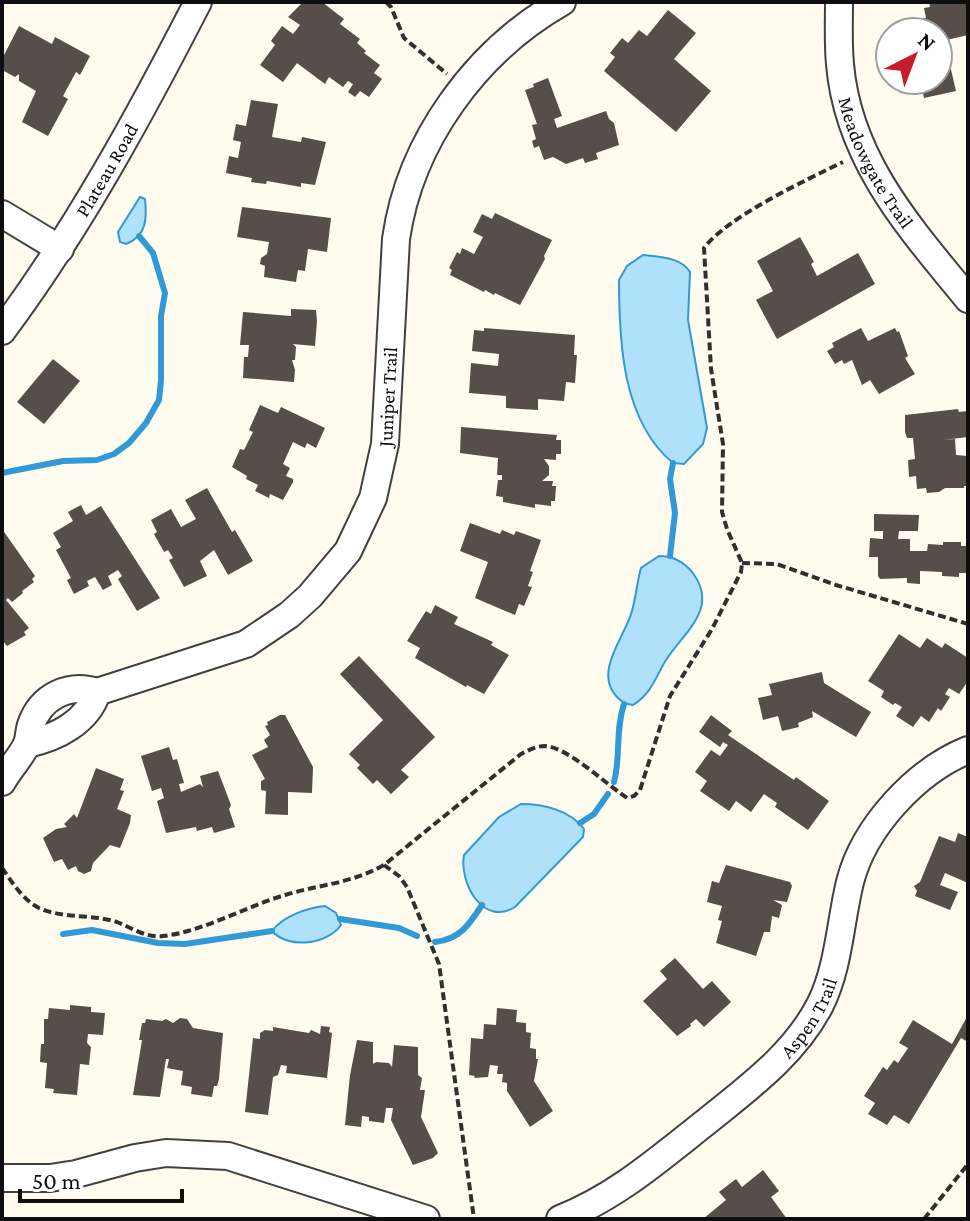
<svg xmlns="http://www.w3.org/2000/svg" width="970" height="1221" viewBox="0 0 970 1221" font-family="'Crimson Pro',serif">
  <rect width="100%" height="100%" fill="#fffbee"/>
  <g fill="#afe1fa" stroke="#319ad6" stroke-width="2">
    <path d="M140,197L145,199C147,218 147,236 126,244L120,242L118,232Z"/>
    <path d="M643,255C659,257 681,257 690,272L688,320L707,428L703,444L684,464L673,463C622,421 619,341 619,280L627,266Z"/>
    <path d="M659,556C673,556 683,561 692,572C720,608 684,632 666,660C655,678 652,693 633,705C625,704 622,702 617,697C593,672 625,637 632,611C636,597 637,582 641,568Z"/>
    <path d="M521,804C543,804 570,810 584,829L583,837L515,907C483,927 459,883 464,855L499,817Z"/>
    <path d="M325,906L336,913L341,925C328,944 289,950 272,931C283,916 307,908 325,906Z"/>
  </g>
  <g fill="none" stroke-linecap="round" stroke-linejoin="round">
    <g stroke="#319ad6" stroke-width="6">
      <polyline points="2,473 63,461 97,460 114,454 129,443 146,423 159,400 161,380 161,316 165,293 153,253 139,236"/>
      <polyline points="670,556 675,513 670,479 673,463"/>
      <path d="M614,782C621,756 615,731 624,704"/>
      <polyline points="580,823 594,814 608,794"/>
      <polyline points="340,919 399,928 417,936"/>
      <polyline points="63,934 92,930 158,943 185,944 272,931"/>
      <path d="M435,942C460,939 469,925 482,905"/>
    </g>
  </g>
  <g fill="#574e49">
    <polygon points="303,2 322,2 344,19 340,24 360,39 357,43 366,51 364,53 380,65 374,73 382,79 369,97 360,91 355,97 348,92 353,84 348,81 343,87 329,77 325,84 297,63 283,82 260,65 275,45 271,41 282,26 293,34 300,25 288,17"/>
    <polygon points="929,2 968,2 968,35 938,42 938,32 917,32 915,20 926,18 924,8 930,7"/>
    <polygon points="668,10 696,33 674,59 711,91 676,132 604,71 615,57 610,53 622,38 628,43 639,30 647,36"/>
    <polygon points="19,26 52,44 55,37 90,56 80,75 76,72 63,96 68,99 48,136 22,122 36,91 19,81 19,74 15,77 2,70 2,59"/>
    <polygon points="949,61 956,91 924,98 920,80 938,80 938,64"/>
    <polygon points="548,78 562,116 554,119 557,128 606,111 609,119 614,123 619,145 596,153 598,159 585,163 583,158 566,164 553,157 544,160 539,146 534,148 532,141 536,139 532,125 537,124 525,90 534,87 533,84"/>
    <polygon points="251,100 278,104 272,137 301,142 302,137 326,142 315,185 301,183 301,187 267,181 266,184 251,182 252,178 226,173 229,156 238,158 241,142 233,140 236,124 246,126"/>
    <polygon points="242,207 331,218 327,252 308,249 305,271 298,270 296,282 264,277 265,266 260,264 261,258 267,254 269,242 237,237"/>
    <polygon points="495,213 552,240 544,256 545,259 520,305 495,293 494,295 485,290 484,292 450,275 452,270 449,268 457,252 460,254 462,248 474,254 483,237 473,232 482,214 492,219"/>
    <polygon points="800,237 814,262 811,264 817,276 858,253 875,284 777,339 756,300 773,291 757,261"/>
    <polygon points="291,309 316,310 317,321 315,346 293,344 296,347 295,360 292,360 295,370 294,382 243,378 244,357 248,357 249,345 240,345 243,312 291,316"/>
    <polygon points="484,328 575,335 574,355 577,355 575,383 566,382 564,401 538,399 538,410 506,408 506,396 469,393 471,363 498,366 499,354 472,351 474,330 484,331"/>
    <polygon points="861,328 868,341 895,328 897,332 899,331 908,356 905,358 915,374 879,394 870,380 862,385 852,360 844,364 842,360 835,364 827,351 834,347 832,343"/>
    <polygon points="53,359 80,381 44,424 17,402"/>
    <polygon points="260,405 278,413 281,407 325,428 316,448 307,443 305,448 293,442 283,464 290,468 286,476 293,479 293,482 283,500 270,494 269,498 255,491 258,485 246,479 247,476 232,467 240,449 244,450 253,432 249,430"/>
    <polygon points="958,409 959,412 968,411 968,437 943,440 955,439 956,455 968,456 968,486 964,486 964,488 945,488 939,492 927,493 926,488 917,489 916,476 909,477 908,460 915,459 913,438 907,438 905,432 905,415"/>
    <polygon points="461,427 557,435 556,440 561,440 561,454 556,454 556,460 544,459 549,466 549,475 542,481 553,481 552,486 556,486 555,501 551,501 551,506 535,504 535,508 503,502 503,497 496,496 498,480 502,480 502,475 497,475 498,458 460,453"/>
    <polygon points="207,488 232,532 235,530 253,561 228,575 214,550 200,561 207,576 184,587 169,560 173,558 168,550 164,552 154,534 157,532 151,520 171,509 181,527 196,519 185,500"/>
    <polygon points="81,505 86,515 101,506 160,598 137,611 118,579 122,576 118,570 108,576 112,585 103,590 95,577 87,581 89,586 74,594 67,580 71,578 56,550 61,547 53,533 73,521 68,512"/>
    <polygon points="874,514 919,515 918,531 899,531 898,539 910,539 910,551 927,551 928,544 943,545 943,542 961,542 961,546 968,546 968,573 959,573 959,577 942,576 942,572 920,571 920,584 907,583 907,578 880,579 878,576 878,557 869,557 870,538 883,539 883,531 874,531"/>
    <polygon points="470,523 500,534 502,530 514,535 516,531 541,540 530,571 533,572 528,586 532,587 524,606 519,604 515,615 475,598 488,562 460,551"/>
    <polygon points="2,529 35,576 32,579 34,582 22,591 23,593 12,602 8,598 6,600 29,628 24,632 26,635 7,646 2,640"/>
    <polygon points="435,605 458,617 454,624 493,642 491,645 509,655 484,694 467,685 466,687 415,658 420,648 407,641 426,611 431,614"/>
    <polygon points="899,634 920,648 927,638 942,648 945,643 968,658 966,664 968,666 968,686 966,684 959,694 949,688 945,694 950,697 941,711 938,708 929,722 921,716 913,727 896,716 902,707 895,703 893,705 881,697 884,691 868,681"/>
    <polygon points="359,656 435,737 401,770 409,777 391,794 377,780 373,784 357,768 360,765 349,754 383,720 340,674"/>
    <polygon points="822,672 824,683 871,712 856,737 812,711 813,717 798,723 799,727 782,731 778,716 763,720 758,698 772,695 769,684"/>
    <polygon points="280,715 285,715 313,767 312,793 288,792 288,815 265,814 266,791 261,790 261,781 265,779 252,755 268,747 264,740 270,735 265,726 268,725 267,722"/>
    <polygon points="711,715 732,731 728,735 794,780 796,777 829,801 808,830 775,807 777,803 764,794 751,812 736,801 729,811 700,791 707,781 695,772 711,750 720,756 728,745 723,742 720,747 699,732"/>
    <polygon points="169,747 173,760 177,759 184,783 179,784 181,792 200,784 203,787 200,776 218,771 231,805 229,809 235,827 214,833 212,827 197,831 196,827 166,833 157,801 164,798 161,788 152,791 141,756"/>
    <polygon points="96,768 124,779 120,790 124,791 117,809 131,815 130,823 120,848 110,845 93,863 91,871 84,874 78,871 76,866 68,870 62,859 54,862 43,838 56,829 67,827 64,824 74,814 77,818"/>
    <polygon points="958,833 968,837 968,883 945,873 940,885 958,892 950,910 915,896 917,891 914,886 920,882 939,836 955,842"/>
    <polygon points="726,865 790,882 792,886 787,902 773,900 782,905 779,918 772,916 770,932 764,932 756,956 716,943 722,921 718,920 722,906 707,902 712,881 719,883"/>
    <polygon points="675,958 703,989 712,981 731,1002 704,1027 696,1019 690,1024 691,1026 677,1036 643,1001 667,979 660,971"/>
    <polygon points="70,1005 91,1007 91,1012 105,1013 103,1035 88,1034 87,1043 91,1047 89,1065 80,1064 77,1095 53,1093 54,1089 45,1088 47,1063 40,1062 41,1044 44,1044 44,1019 48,1019 49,1008 70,1010"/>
    <polygon points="497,1008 517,1010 516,1022 526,1023 526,1032 531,1033 530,1048 536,1049 536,1059 538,1059 534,1081 553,1111 530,1127 507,1091 507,1083 502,1082 503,1074 497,1074 498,1066 490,1065 488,1077 474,1078 475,1076 469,1075 471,1038 483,1039 484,1024 496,1025"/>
    <polygon points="968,1015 968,1042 961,1038 909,1124 894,1115 887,1125 868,1114 875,1103 864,1096 883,1067 887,1070 894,1060 898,1063 908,1048 899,1043 913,1020 952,1044"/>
    <polygon points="180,1018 187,1019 193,1028 223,1033 219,1079 217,1086 214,1086 212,1097 191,1094 192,1087 181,1085 183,1071 167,1068 169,1059 166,1059 160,1097 133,1095 142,1040 139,1040 142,1023 145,1023 146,1019 162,1021 166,1019 173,1023"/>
    <polygon points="321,1026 330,1027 329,1032 332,1033 327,1078 286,1073 287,1066 281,1065 278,1075 273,1077 268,1115 245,1112 253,1038 260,1039 260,1033 265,1030 273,1031 273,1027 309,1033 311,1030 320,1034"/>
    <polygon points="357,1040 373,1042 373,1064 376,1062 389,1063 392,1067 394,1045 418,1047 418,1075 422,1078 420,1090 425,1090 421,1117 438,1153 433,1158 413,1165 391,1120 393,1108 386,1108 384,1123 369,1121 369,1117 362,1116 361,1127 345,1125 350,1075"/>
    <polygon points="763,1170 779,1191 771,1197 787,1219 703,1219 726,1200 719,1192 736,1179 742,1187"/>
  </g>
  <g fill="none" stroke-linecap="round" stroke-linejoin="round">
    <g stroke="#414141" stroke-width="30">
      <g id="minor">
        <path id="s1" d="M839,2C839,23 838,44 840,64C848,160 910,228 968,299"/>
        <polyline points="2,214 60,249"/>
        <path id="s2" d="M2,331C78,229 140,115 198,2"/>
        <path d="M27,744C56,738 88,722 97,692"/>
        <path id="s3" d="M2,782C9,769 21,757 27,744C29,739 29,731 31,725C41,696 69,683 97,692L246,644L289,615L310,596L348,551L373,498L385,444L396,239C410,141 476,51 562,2"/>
        <polyline points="2,1178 50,1178 76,1174 135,1158 166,1153 228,1156 426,1219"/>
        <path id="s4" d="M560,1219C616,1197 659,1159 706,1122C748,1088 794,1055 820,1005C839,967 840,923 850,882C864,827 916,771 968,750"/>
      </g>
    </g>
    <g stroke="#303030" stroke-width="4" stroke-dasharray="8 4" stroke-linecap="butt">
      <polyline points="386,2 391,7 404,38 447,74"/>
      <polyline points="742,563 777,564 836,585 968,624"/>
      <polyline points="384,865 399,876 407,887 439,964 474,1219"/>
      <path d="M2,868C12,882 23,900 39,908C63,919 93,914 117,922C132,928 146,938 163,936C202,932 247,906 285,895C321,884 350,884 384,865L521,754C529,750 536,746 545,746C566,747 602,780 620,793L627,798L634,796L640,790L670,696L712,629L741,572L742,563L727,529L722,512L723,444L711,369L704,248C727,217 806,180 843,162"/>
      <polyline points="924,1219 968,1164"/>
    </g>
    <use href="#minor" stroke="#fff" stroke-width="26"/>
  </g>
  <g text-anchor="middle" stroke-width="8" stroke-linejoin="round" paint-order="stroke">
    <g font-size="20" fill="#0e0e0e" stroke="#fff">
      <text dy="7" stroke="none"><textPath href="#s1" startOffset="168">Meadowgate Trail</textPath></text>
      <text dy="7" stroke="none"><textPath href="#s2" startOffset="192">Plateau Road</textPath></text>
      <text dy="7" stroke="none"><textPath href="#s3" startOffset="604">Juniper Trail</textPath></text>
      <text dy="7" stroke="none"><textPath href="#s4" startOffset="324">Aspen Trail</textPath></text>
    </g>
  </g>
  <rect width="970" height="1221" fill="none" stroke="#0e0e0e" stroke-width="8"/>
  <g transform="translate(914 56) rotate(42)"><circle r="38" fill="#ffffff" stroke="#9f9f9f" stroke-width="2"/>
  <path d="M0-6L14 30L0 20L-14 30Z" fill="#c71c2a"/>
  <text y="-12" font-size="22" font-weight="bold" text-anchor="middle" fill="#0e0e0e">N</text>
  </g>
  <path d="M20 1189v12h162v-12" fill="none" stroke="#0e0e0e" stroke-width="4"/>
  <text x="32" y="1189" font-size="24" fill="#0e0e0e" stroke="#ffffff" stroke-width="6" paint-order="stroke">50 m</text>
</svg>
